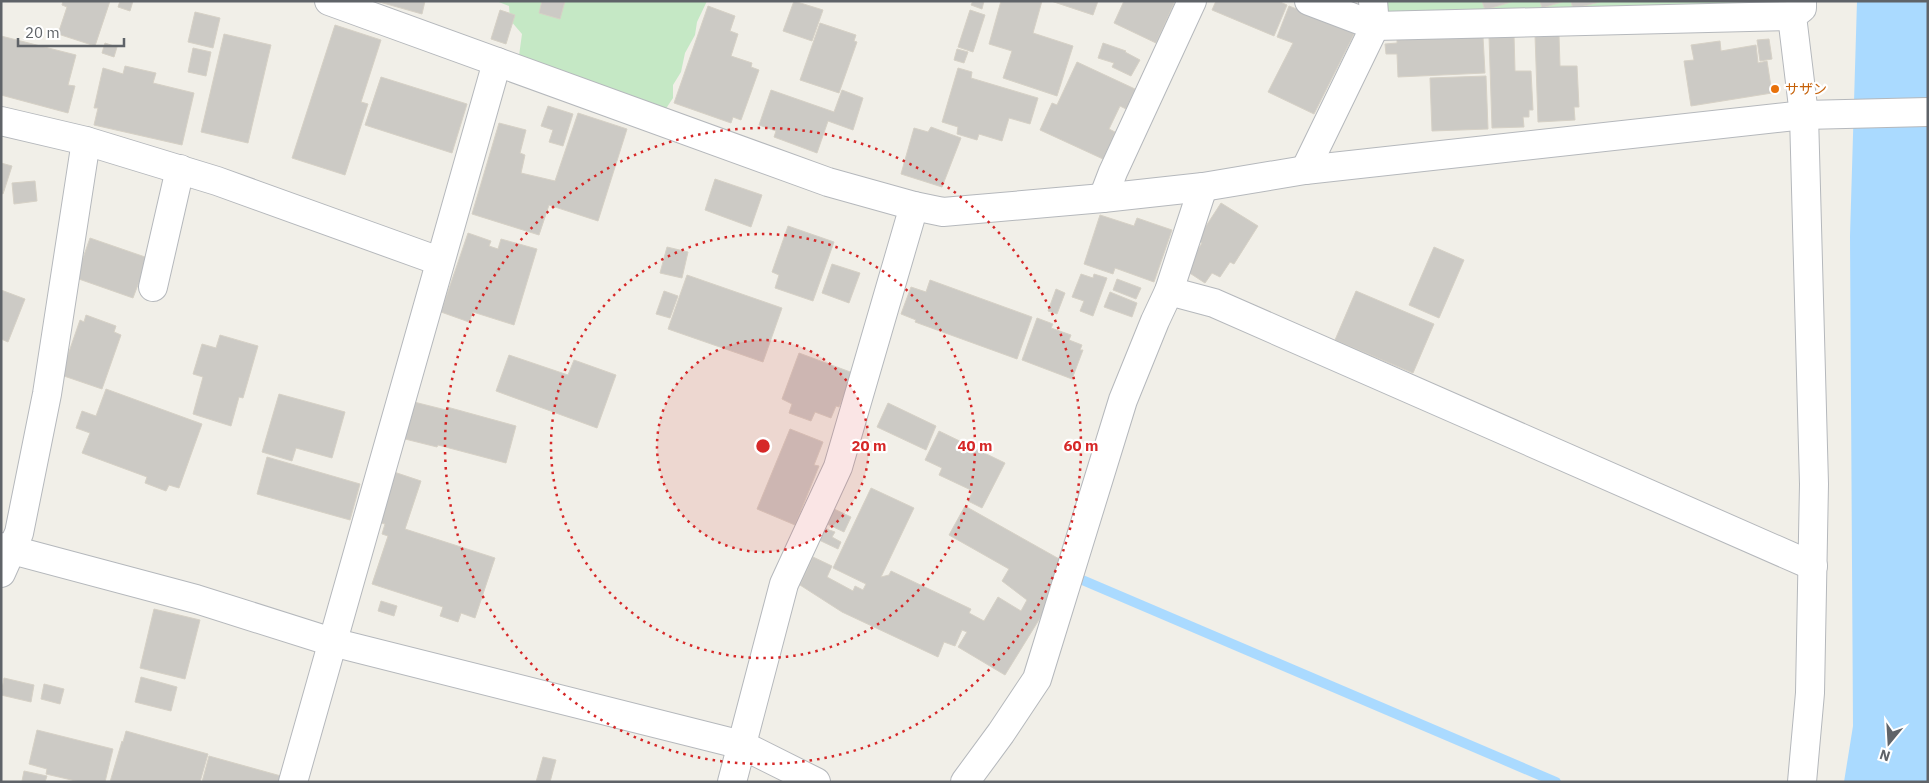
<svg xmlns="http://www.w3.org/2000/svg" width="1929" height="783" viewBox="0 0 1929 783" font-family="'IBM Plex Sans','Noto Sans JP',sans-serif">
  <rect width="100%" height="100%" fill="#f1efe8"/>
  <g fill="#c5e8c5">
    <polygon points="496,1 707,1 697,22 695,35 685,53 681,72 673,85 673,98 663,113 518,63 522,34 510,20 509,6"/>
    <polygon points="1384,1 1776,1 1385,16"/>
  </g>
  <polygon fill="#aadaff" points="1857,1 1928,1 1928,782 1844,782 1853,726 1850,236"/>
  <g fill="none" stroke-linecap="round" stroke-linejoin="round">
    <polyline stroke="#aadaff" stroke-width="10" points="1080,579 1556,782"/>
  </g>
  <g fill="#cccac5" stroke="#d6d1c6">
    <polygon points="63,1 110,1 95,46 58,34 67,7 62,5"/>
    <polygon points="120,1 133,1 130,11 118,7"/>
    <polygon points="376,1 425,1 422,14"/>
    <polygon points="542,1 565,1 560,19 539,13"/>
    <polygon points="794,1 823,10 812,41 783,31"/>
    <polygon points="973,1 984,1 982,9 971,5"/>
    <polygon points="1001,1 1042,1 1033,33 1073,46 1057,96 1003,78 1012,51 989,44"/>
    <polygon points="1051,1 1098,1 1093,15"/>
    <polygon points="1124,1 1175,1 1156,43 1114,23"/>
    <polygon points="1216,1 1278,1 1287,5 1274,36 1212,10"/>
    <polygon points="1482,1 1514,1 1485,10"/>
    <polygon points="1540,1 1565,1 1542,8"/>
    <polygon points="1571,1 1603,1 1573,9"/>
    <polygon points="708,6 735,16 730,31 738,34 731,56 752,63 751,67 759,70 741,120 733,117 731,123 674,103"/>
    <polygon points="1289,6 1355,32 1314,114 1268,92 1293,43 1277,37"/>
    <polygon points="500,10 515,15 506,44 491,39"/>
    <polygon points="970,10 985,15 973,52 958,47"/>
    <polygon points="195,12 220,18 213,48 188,42"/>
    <polygon points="820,23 856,35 854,41 857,42 839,93 800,80"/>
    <polygon points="335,25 381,40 361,102 368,104 345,175 292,158"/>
    <polygon points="224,34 271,45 248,143 201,132"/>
    <polygon points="1514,35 1515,71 1531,71 1533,110 1529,110 1529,117 1523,117 1524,127 1492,128 1489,36"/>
    <polygon points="1535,35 1559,35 1560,66 1577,66 1579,107 1574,107 1575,120 1538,122"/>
    <polygon points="1,36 76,55 68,85 75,86 68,113 1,95"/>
    <polygon points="1483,37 1485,73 1398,77 1397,54 1386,54 1385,44 1397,43 1397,40"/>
    <polygon points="1769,39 1772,59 1760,61 1757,40"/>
    <polygon points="1720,41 1721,51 1756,45 1758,63 1767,61 1772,93 1691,106 1684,61 1694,60 1691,45"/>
    <polygon points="105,43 117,47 114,57 102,53"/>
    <polygon points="1103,43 1126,51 1125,52 1140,60 1131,76 1112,67 1114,63 1098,58"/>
    <polygon points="193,48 211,52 206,76 188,72"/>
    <polygon points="957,49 968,52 964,63 954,60"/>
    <polygon points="1077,62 1135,89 1126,109 1120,106 1109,129 1115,132 1103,159 1040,130 1052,103 1057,105"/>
    <polygon points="125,66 156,73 153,83 194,93 182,145 94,125 98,108 94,108 103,68 123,74"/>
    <polygon points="958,68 972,72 971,78 1038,98 1030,124 1009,118 1002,141 979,134 977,140 957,134 958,127 942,122"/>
    <polygon points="1486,76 1488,129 1432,131 1430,78"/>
    <polygon points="381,77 467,104 452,153 365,125"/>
    <polygon points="771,90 834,112 842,90 863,98 853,130 828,121 817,153 774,137 776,131 759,125"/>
    <polygon points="548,106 573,114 563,146 549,142 553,130 541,126"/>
    <polygon points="578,113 627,129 598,221 549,205 539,235 472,214 499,123 526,130 520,153 525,155 521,173 555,181"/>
    <polygon points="931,127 961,138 942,187 901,174 914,128 928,132"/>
    <polygon points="1,163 12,166 3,194 1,193"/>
    <polygon points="715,179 762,195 751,227 705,210"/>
    <polygon points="35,181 37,201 14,204 12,183"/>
    <polygon points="1221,203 1258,226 1234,264 1230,262 1220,277 1212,273 1205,283 1185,270 1202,243 1197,240"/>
    <polygon points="1100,215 1134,226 1137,218 1172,230 1154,282 1115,268 1113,274 1084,264"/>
    <polygon points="788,226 834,242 813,301 775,288 779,275 772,272"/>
    <polygon points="468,233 491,241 489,246 498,249 501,239 537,249 514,325 473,312 469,322 441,312"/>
    <polygon points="90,238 148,258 133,298 76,278"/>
    <polygon points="667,247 688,252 682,278 660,273"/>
    <polygon points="1434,247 1464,260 1439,318 1409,305"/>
    <polygon points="832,264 860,273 849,303 822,293"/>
    <polygon points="1081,274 1093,278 1094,274 1107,278 1093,316 1080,311 1084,301 1072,297"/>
    <polygon points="687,275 782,308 763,362 668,329"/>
    <polygon points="1117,279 1141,288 1136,299 1113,290"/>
    <polygon points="930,280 1032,317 1017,359 915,322 916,320 901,314 911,287 926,292"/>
    <polygon points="1056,289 1065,293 1057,314 1048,311"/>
    <polygon points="1,290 25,299 8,342 1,339"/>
    <polygon points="664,291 678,296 670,318 656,314"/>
    <polygon points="1356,291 1434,324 1413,373 1335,340"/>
    <polygon points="1110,292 1137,303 1132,317 1104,307"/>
    <polygon points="86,315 116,326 114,332 121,335 102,389 61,375 80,320 84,322"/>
    <polygon points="1037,318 1053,324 1051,328 1071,335 1069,340 1082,345 1080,350 1083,350 1072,379 1022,360"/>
    <polygon points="220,335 258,346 243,398 239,397 231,426 193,414 203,377 193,374 202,344 216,348"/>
    <polygon points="799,353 853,373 839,407 836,406 831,418 815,412 811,421 789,413 792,404 782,399"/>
    <polygon points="509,355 568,375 574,360 616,375 597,428 496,391"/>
    <polygon points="106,389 202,424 179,488 169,485 166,491 145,483 147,477 82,453 90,433 76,428 82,411 96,416"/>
    <polygon points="279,394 345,412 332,458 296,448 292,461 262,452"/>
    <polygon points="414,402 446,410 447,407 516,426 506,463 438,445 437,447 405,439"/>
    <polygon points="888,403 936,426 926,450 877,427"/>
    <polygon points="790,429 823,442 814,465 819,466 795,525 757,509"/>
    <polygon points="939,431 1005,463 982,508 968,501 973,491 939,475 942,468 925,460"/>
    <polygon points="267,457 360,484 350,520 257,494"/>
    <polygon points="394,472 421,481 405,529 495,558 475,618 461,613 458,622 440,616 443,607 372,584 388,536 382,534 385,524 378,522"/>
    <polygon points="871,488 914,508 881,577 889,575 891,571 971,609 969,613 984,621 998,597 1021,611 1027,600 1002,581 1009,569 949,535 965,506 1061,560 1045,610 1005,675 958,647 967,632 962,630 955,646 944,642 938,657 842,612 800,585 813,557 832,566 827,577 853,591 855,586 863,590 866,584 833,568"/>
    <polygon points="832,508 851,517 844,532 825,523"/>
    <polygon points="824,528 835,532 832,537 841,542 838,549 819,540"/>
    <polygon points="381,601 397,606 394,616 378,611"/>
    <polygon points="154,609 200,620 185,679 140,668"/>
    <polygon points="141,677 177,687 171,711 135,702"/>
    <polygon points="4,678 34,685 31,702 1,695"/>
    <polygon points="44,684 64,689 60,704 41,699"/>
    <polygon points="37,730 113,749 105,782 80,782 46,774 47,769 29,764"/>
    <polygon points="126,731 208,754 200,782 110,782 122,741 123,742"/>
    <polygon points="209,756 281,776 280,782 202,782"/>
    <polygon points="543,757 556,760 550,782 536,782"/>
    <polygon points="24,771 47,776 45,782 22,781"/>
  </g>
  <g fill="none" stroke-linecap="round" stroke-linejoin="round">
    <g stroke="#b5b8bc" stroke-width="30">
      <g id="street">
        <polyline points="329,1 828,182 914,206 943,212 1103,198 1203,187 1305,170 1804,115 1928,112"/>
        <polyline points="1309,1 1375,26 1792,16"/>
        <polyline points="1802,1 1802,8 1792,16 1804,115 1814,484 1810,693 1802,782"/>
        <polyline points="1,121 86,141 217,181 439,261"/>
        <polyline points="1305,170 1375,26 1373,1"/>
        <polyline points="1103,198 1113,172 1192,1"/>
        <polyline points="153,287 180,169"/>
        <polyline points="1169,291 1214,303 1813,566"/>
        <polyline points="1,547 196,599 332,642 742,745 816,782"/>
        <polyline points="1,573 19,533 47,394 86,141"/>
        <polyline points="293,782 497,62"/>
        <polyline points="732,782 784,584 838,467 914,206"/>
        <polyline points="965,782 1001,733 1037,679 1123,400 1155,321 1169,291 1203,187"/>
      </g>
    </g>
    <use href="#street" stroke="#fff" stroke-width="28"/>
  </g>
  <circle cx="763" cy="446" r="106" fill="#d62828" fill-opacity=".12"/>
  <g fill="none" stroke="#d62828" stroke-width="2.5" stroke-dasharray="2.5 5">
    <circle cx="763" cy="446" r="106"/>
    <circle cx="763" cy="446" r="212"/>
    <circle cx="763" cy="446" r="318"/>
  </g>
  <circle fill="#e8710a" stroke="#fff" stroke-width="2" cx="1775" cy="89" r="5"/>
  <g text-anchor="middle" stroke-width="4.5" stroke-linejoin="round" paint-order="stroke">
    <g font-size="14" fill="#c56008" stroke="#fff" text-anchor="start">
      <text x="1785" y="94">サザン</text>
    </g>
  </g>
  <circle cx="763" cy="446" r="8" fill="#d62828" stroke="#fff" stroke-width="2.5"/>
  <g font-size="15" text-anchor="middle" font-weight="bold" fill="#d62828" stroke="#fff" stroke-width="4.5" stroke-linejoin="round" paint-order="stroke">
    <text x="869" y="451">20 m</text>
    <text x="975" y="451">40 m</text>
    <text x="1081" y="451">60 m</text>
  </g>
  <rect width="1929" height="783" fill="none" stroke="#5f6368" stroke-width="5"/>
  <g transform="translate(1889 743) rotate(198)" stroke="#ffffff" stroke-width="4" paint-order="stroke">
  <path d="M0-4L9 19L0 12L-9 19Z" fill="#5f6368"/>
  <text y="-8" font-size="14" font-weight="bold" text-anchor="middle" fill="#5f6368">N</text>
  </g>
  <path d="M18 38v8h106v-8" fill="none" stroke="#5f6368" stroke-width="2.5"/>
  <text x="25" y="38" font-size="15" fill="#5f6368" stroke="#ffffff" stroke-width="4" paint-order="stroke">20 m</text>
</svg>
